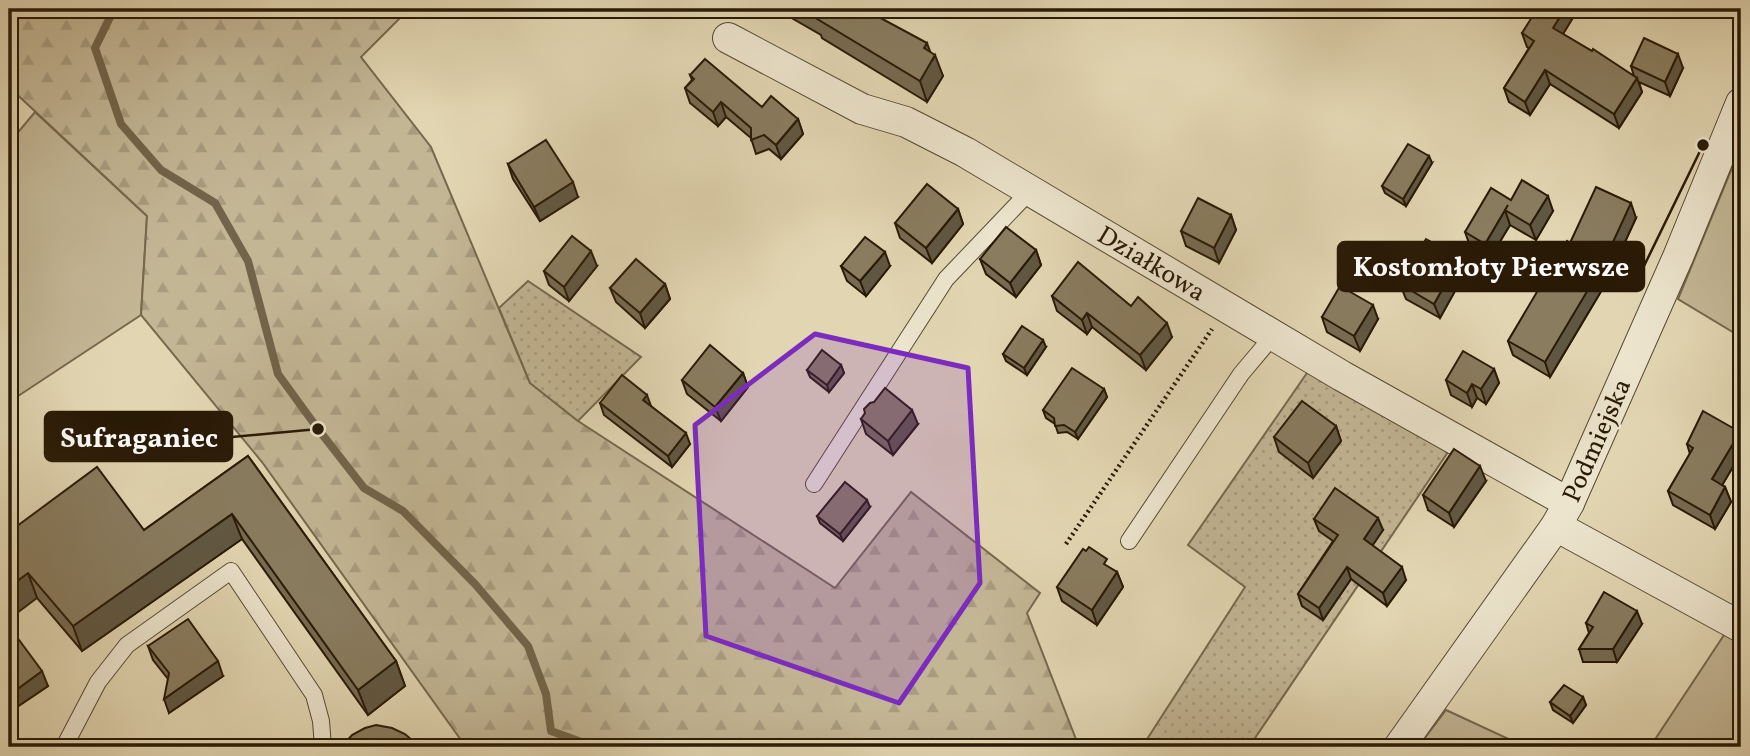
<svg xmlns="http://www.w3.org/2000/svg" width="1750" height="756" viewBox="0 0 1750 756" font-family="Vollkorn,serif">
  <defs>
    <pattern id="forest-firs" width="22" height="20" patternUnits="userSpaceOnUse" patternTransform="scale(1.75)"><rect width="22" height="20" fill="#c3b695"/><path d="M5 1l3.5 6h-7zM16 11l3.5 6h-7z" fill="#a89c7f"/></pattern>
    <pattern id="garden-dots" width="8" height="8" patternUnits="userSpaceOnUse" patternTransform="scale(1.75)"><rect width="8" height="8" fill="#c3b695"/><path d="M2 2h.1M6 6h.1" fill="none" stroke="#a89c7f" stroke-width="1.8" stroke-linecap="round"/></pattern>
  </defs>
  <rect width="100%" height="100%" fill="#e2d6b2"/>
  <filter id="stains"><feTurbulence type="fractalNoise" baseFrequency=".00286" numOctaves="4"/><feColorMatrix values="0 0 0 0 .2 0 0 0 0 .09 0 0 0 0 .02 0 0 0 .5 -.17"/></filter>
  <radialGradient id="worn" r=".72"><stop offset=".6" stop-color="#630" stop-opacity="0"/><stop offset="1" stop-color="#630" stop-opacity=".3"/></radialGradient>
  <g fill="#c3b695" stroke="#76684e" stroke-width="2">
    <polygon points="35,112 147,216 141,315 9,402 9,143"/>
    <polygon points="1734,163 1741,167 1741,337 1678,299"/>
    <polygon points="1726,632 1741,641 1741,747 1650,747"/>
    <polygon points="1446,710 1526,747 1418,747"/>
  </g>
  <polygon fill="url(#forest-firs)" stroke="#76684e" stroke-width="2" points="9,9 409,9 361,57 431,147 530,383 578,421 835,588 911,492 1040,593 1027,613 1079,747 466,747 262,462 141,315 147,216 9,87"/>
  <g fill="url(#garden-dots)" stroke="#76684e" stroke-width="2">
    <polygon points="528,281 641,357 578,421 530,383 499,308"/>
    <polygon points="1309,370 1448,452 1249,747 1142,747 1245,587 1188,545"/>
  </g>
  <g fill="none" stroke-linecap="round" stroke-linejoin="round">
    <polyline stroke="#72644a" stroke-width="8" points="114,9 95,48 121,124 161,170 215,203 248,261 278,374 318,429 364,488 403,511 475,584 528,646 546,694 551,731 595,747"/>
    <g stroke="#574931" stroke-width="18">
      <g id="service">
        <polyline points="814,484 946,279 1030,191"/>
        <polyline points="1129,541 1241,374 1273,336"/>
        <polyline points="64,747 98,682 127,645 231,571 314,695 321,721 323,747"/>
      </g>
    </g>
    <g stroke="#574931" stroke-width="32">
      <g id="minor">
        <polyline points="728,38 862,109 906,122 965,152 1342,376 1569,503"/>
        <polyline points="1556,526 1741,627"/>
        <polyline points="1399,747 1556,526 1569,503 1678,257 1741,103"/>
      </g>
    </g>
    <polyline stroke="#291a06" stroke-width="4.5" stroke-dasharray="2 3.5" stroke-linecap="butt" points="1066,544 1212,329"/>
    <use href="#service" stroke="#ece4cd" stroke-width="16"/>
    <use href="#minor" stroke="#ece4cd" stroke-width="30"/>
  </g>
  <g fill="#766b52" stroke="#291a06" stroke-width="2">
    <polygon points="776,9 864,9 930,52 943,76 927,102 822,38 821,35"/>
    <polygon points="1577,11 1563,34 1634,76 1631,66 1683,68 1670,96 1639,82 1642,92 1619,128 1550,84 1530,115 1509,102 1504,88 1529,48 1527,47 1522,33"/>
    <polygon points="690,75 762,107 798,119 803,134 781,159 769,149 756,154 751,138 726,117 718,126 690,103 685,88 692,80"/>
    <polygon points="1432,163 1406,206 1385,193 1382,186"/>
    <polygon points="508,164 578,197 540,221 513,179"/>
    <polygon points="1511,200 1553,211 1536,240 1510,225 1490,258 1470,246 1465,232"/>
    <polygon points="958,209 963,224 932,263 900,238 895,223"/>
    <polygon points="1231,215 1236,230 1219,263 1186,246 1181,231"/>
    <polygon points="1636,218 1606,283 1550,377 1513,355 1508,341 1570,243"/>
    <polygon points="1036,250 1041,265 1016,297 986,274 980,259"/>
    <polygon points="1460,258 1465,273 1440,318 1406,299 1400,284"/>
    <polygon points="597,266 569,301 549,285 544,271"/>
    <polygon points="841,266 890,266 866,296 847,281"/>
    <polygon points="665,284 670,299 645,328 616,302 610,288"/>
    <polygon points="1052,296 1131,306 1172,337 1146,370 1092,327 1087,334 1057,311"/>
    <polygon points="1322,317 1378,319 1360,351 1327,332"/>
    <polygon points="1046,347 1027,375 1006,361 1003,354"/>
    <polygon points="841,365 844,373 829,392 810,377 807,370"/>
    <polygon points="1494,369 1499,383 1486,404 1477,398 1472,407 1451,395 1446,380"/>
    <polygon points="743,373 748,387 721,421 687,394 682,380"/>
    <polygon points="1104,389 1107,397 1078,439 1067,432 1058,433 1055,424 1046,418 1043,410"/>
    <polygon points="600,403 651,406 690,444 672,467 604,415"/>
    <polygon points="861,419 918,424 893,455 866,434"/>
    <polygon points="1336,426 1341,441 1313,478 1279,452 1274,437"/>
    <polygon points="1740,432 1741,436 1741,453 1722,485 1725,487 1731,502 1715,529 1673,505 1668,491 1690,454 1687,444"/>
    <polygon points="248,456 396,661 405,686 368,715 242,539 82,651 37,598 9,532 144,530"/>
    <polygon points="1486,481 1454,527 1428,510 1423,495"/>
    <polygon points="870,507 843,541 820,523 817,516"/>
    <polygon points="1314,519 1383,530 1372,546 1406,580 1387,606 1351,579 1323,620 1302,606 1298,594 1333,541 1319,531"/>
    <polygon points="1110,568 1117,572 1123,587 1097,625 1062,601 1057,587"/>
    <polygon points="1586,623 1642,624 1617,662 1583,662 1579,649 1589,633"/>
    <polygon points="9,631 48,686 17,707 9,696"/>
    <polygon points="148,646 223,676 169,713 168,679 153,660"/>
    <polygon points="1583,697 1586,705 1573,723 1553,710 1550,702"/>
  </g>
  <g fill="#605742" stroke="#291a06" stroke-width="2">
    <polygon points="1565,9 1576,9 1577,11 1558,42 1553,28"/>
    <polygon points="927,43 933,59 935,55 943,76 927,102 920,81 924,48"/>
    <polygon points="1678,54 1683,68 1670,96 1665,82"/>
    <polygon points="1545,70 1550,84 1530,115 1525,102"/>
    <polygon points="1637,78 1642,92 1619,128 1614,114"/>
    <polygon points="721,102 726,117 718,126 713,112"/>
    <polygon points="798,119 803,134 781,159 776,145"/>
    <polygon points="1429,156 1432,163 1406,206 1403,199"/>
    <polygon points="573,182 578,197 540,221 534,207"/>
    <polygon points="1548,196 1553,211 1536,240 1530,225"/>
    <polygon points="1631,203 1636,218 1606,283 1550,377 1545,362"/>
    <polygon points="958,209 963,224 932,263 926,248"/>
    <polygon points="1505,210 1510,225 1490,258 1485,244"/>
    <polygon points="1231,215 1236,230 1219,263 1214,248"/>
    <polygon points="1036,250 1041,265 1016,297 1010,283"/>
    <polygon points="591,251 597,266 569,301 564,287"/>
    <polygon points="885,252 890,266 866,296 860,281"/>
    <polygon points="1460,258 1465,273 1440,318 1434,304"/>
    <polygon points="665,284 670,299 645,328 640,313"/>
    <polygon points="1373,305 1378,319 1360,351 1354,336"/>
    <polygon points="1087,313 1092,327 1087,334 1082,320"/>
    <polygon points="1167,323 1172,337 1146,370 1140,355"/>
    <polygon points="1043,340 1046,347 1027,375 1024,368"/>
    <polygon points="841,365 844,373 829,392 827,385"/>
    <polygon points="1494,369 1499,383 1486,404 1481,389"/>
    <polygon points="743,373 748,387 721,421 715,407"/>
    <polygon points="1472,384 1477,398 1472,407 1467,393"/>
    <polygon points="1104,389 1107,397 1078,439 1075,432"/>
    <polygon points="647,395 651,406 643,400"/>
    <polygon points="912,410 918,424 893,455 888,441"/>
    <polygon points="1336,426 1341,441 1313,478 1308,463"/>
    <polygon points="1740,432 1741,436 1741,453 1717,494 1712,479"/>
    <polygon points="686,433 690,444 672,467 668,456"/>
    <polygon points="1480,466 1486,481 1454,527 1449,513"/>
    <polygon points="1725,487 1731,502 1715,529 1710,515"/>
    <polygon points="867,500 870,507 843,541 840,534"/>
    <polygon points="232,514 242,539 82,651 73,626"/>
    <polygon points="1378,518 1383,530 1368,552 1364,539"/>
    <polygon points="1347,567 1351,579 1323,620 1319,608"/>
    <polygon points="1402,567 1406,580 1387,606 1383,593"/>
    <polygon points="1117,572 1123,587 1097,625 1092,610"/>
    <polygon points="28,573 37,598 9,619 9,587"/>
    <polygon points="1637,611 1642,624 1617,662 1613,649"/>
    <polygon points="218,661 223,676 169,713 164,699"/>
    <polygon points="396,661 405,686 368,715 358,690"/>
    <polygon points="42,671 48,686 17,707 12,693"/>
    <polygon points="1583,697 1586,705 1573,723 1570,716"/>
  </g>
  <g fill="#897c5f" stroke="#291a06" stroke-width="2">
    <polygon points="805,9 864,9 927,43 924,48 935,55 920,81 814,17 816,15"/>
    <polygon points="1537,9 1565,9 1553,28 1592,51 1593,49 1637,78 1614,114 1545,70 1525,102 1504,88 1534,41 1522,33"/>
    <polygon points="1644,38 1678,54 1665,82 1631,66"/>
    <polygon points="705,59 762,107 771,96 798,119 776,145 764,135 751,140 751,128 721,102 713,112 685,88 694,79 690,75"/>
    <polygon points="546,140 573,182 534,207 508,164"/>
    <polygon points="1408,144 1429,156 1403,199 1382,186"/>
    <polygon points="1522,180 1548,196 1530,225 1505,210 1508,205 1485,244 1465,232 1491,188 1511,200"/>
    <polygon points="927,184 958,209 926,248 895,223"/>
    <polygon points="1596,187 1631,203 1601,268 1545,362 1508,341 1567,241 1570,243"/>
    <polygon points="1198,198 1231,215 1214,248 1181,231"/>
    <polygon points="1006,227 1036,250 1010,283 980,259"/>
    <polygon points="572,236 591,251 564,287 544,271"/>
    <polygon points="865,237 885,252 860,281 841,266"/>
    <polygon points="1426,239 1460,258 1434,304 1400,284"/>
    <polygon points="636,259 665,284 640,313 610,288"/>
    <polygon points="1078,262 1131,306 1138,297 1167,323 1140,355 1087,313 1082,320 1052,296"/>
    <polygon points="1340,286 1373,305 1354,336 1322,317"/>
    <polygon points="1022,326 1043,340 1024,368 1003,354"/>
    <polygon points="710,345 743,373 715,407 682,380"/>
    <polygon points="822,350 841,365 827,385 807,370"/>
    <polygon points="1463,351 1494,369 1481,389 1472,384 1467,393 1446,380"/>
    <polygon points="1072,368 1104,389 1075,432 1064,425 1055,426 1054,418 1043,410"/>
    <polygon points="622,375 647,395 643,400 686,433 668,456 600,403"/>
    <polygon points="885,388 912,410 888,441 861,419 865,413 864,409 870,403 874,402"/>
    <polygon points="1302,401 1336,426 1308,463 1274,437"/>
    <polygon points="1703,411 1740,432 1712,479 1725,487 1710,515 1668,491 1693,448 1687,444"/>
    <polygon points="1454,449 1480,466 1449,513 1423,495"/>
    <polygon points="248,456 396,661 358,690 232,514 73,626 28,573 9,587 9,532 97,467 144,530"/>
    <polygon points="845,482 867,500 840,534 817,516"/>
    <polygon points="1335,488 1378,518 1364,539 1402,567 1383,593 1347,567 1319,608 1298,594 1338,535 1314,519"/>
    <polygon points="1089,547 1107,559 1104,564 1117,572 1092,610 1057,587 1083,549 1086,551"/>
    <polygon points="1604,592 1637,611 1613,649 1579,649 1593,627 1586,623"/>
    <polygon points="188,619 218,661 164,699 169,673 148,646"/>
    <polygon points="11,629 42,671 12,693 9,689 9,631"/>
    <polygon points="1564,685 1583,697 1570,716 1550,702"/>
    <polygon points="376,725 392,728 405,734 420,747 333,747 335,740 344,744 352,735 365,728"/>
  </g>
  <path fill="#7b2cbf" fill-opacity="0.2" stroke="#7b2cbf" stroke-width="5" stroke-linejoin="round" d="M815,334L968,368L980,583L899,703L706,636L695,425Z"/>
  <g text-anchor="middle" stroke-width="5" stroke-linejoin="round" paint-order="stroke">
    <g font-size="26" fill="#291a06" stroke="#ece4cd">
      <text transform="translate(1152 263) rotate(31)" y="9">Działkowa</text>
      <text transform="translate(1596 440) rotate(-66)" y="9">Podmiejska</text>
    </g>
  </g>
  <path fill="none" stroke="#291a06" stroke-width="2.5" d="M1703 145L1644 266M318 429L232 437"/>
  <g fill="#291a06" stroke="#ece4cd" stroke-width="2.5">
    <circle cx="1703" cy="145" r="7"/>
    <circle cx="318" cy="429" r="7"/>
  </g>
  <g fill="#291a06" stroke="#291a06" stroke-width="2.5">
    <rect x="1338" y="242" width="306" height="49" rx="7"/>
    <rect x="45" y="412" width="187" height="49" rx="7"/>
  </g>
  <g font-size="28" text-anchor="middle" font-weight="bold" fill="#fff">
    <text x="1491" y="276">Kostomłoty Pierwsze</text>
    <text x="139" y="447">Sufraganiec</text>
  </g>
  <rect width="1750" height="756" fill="none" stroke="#e2d6b2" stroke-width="35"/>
  <rect x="10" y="10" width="1729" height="735" fill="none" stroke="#291a06" stroke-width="3.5"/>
  <rect x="18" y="18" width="1715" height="721" fill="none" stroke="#291a06" stroke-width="2"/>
  <rect width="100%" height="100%" filter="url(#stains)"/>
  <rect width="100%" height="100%" fill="url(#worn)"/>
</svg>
